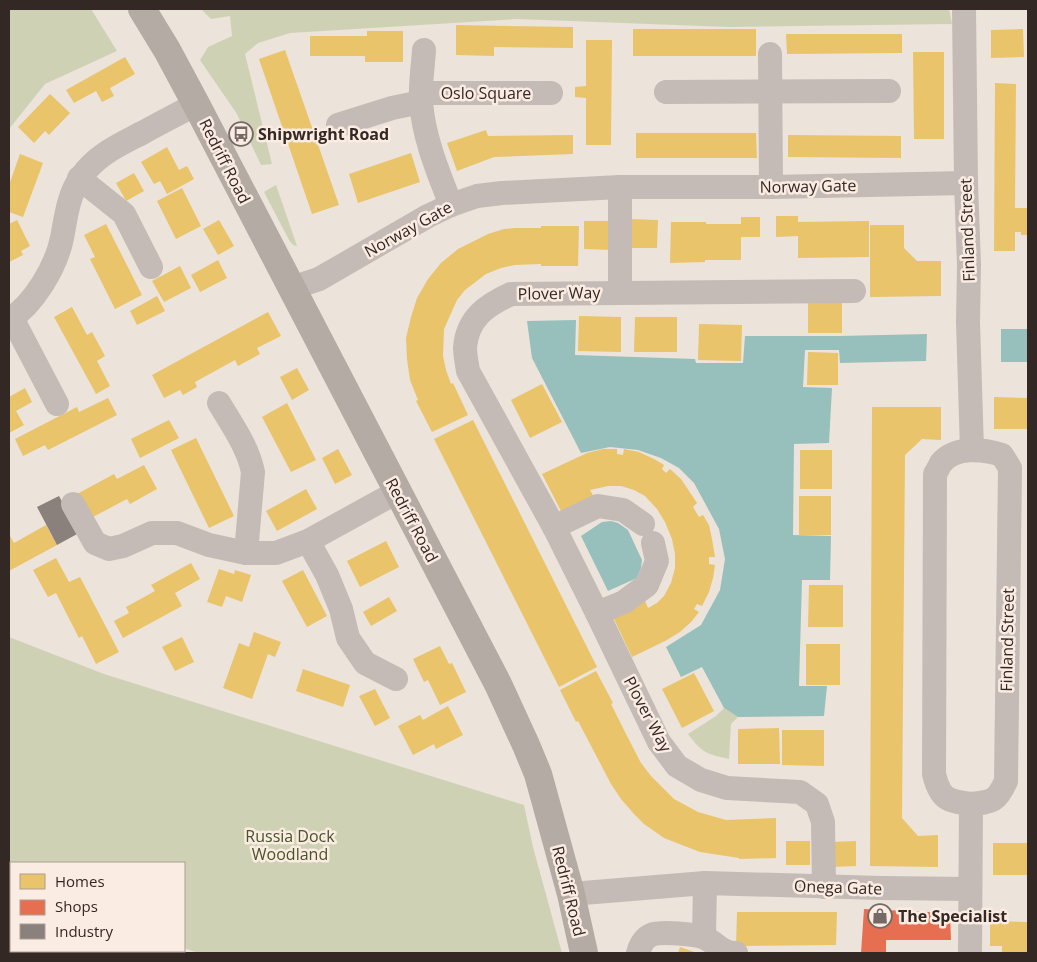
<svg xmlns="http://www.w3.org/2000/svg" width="1037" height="962" viewBox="0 0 1037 962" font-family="'Open Sans',sans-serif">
  <rect width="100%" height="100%" fill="#ece3db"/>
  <g fill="#cfd1b4">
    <polygon points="9,9 91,9 117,51 45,84 9,129"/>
    <polygon points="201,9 949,9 952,24 729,27 517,19 290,33 258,43 245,54 272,164 261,165 237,114 200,60 208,47 232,36 230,16 211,19"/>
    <polygon points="276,185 297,246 293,245 289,240 264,192"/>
    <polygon points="9,637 104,674 524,805 533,847 562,953 198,953 184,948 184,863 11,863 11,888 9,887"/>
    <path d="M724,708L738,717L731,724L729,759C707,754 702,753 688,734L716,716Z"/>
  </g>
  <g fill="#97c0bc">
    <polygon points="576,320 575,355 695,359 696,363 743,363 745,336 839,336 927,334 926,361 840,363 839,350 805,350 803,387 832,388 829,443 794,444 793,535 831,536 830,580 802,580 799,686 827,686 824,716 738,717 724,708 702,667 681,677 666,647 701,625 720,590 725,559 719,529 694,483 679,468 661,458 638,450 610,447 581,453 532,358 527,321"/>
    <rect x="1001" y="329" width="27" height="33"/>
    <polygon points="611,521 618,523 628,530 642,560 641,568 637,578 608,591 581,536 602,522"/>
  </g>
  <g fill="#e9c46a">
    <polygon points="456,25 573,27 573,48 494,47 494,56 456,55"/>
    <rect x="633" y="29" width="123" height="27"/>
    <polygon points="1023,29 1024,57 991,58 991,30"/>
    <polygon points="367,31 403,31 403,62 365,62 365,56 310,56 310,36 367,36"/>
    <polygon points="786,34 902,34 902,53 787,54"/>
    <polygon points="586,40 612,40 611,145 586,145 586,98 575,97 575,87 586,86"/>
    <polygon points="285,50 339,205 312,214 259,59"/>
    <polygon points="913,52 944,52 944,139 914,139"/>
    <polygon points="125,57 135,74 110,88 114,96 102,102 96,91 74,103 66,90"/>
    <polygon points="995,83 1016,84 1015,208 1028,208 1028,235 1021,235 1021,232 1015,232 1015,251 994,251"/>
    <polygon points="50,94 70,113 49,135 45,131 34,143 18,127"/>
    <polygon points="486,130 488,136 573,135 573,154 494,157 457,171 447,143"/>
    <polygon points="636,133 756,133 757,158 636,158"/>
    <polygon points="788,135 901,136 901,158 788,157"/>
    <polygon points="167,147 179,170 187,166 194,179 167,194 160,181 154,184 141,162"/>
    <polygon points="411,153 420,182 358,203 349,174"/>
    <polygon points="20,154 43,163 23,217 9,212 9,185"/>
    <polygon points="134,173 144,191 126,201 116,183"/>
    <polygon points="182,188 201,226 176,239 157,201"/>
    <polygon points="776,216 798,216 798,222 869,221 869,257 798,258 798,236 776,237"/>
    <polygon points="741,217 760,217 760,237 741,237 741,260 705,260 705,262 670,263 671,222 706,222 706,224 741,224"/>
    <polygon points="629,219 658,220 657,248 629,248"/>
    <polygon points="17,220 30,246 21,251 23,255 9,262 9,224"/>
    <polygon points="219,220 234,246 218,255 203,229"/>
    <polygon points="584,221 612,221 612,250 584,249"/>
    <polygon points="106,224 142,295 115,309 90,259 95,257 84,235"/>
    <polygon points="870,225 904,225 904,248 917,261 941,261 941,296 870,297"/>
    <polygon points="541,226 579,226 578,266 541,266 541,264 515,265 501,268 486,274 465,290 457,300 444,329 443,356 446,370 451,384 453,383 468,415 432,432 416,401 418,400 410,380 407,359 406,338 411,317 417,298 428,279 441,263 458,249 488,234 504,229 515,228 541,228"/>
    <polygon points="218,260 227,278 200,292 191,275"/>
    <polygon points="180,266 191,288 164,302 152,281"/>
    <polygon points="157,296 165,311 137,325 130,311"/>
    <rect x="808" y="300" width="34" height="33"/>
    <polygon points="72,307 87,335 92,332 105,356 97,361 110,386 96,394 54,317"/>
    <polygon points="268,312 281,336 257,348 260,354 238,366 235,360 195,382 197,387 183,395 180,390 164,398 152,375"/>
    <polygon points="579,316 621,317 621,352 578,351"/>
    <polygon points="635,317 677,317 677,352 634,352"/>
    <polygon points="699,324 742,325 741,361 698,360"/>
    <polygon points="808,352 838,353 838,385 807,385"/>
    <polygon points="297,368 309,390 292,400 280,377"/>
    <polygon points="542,384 562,422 530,438 511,400"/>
    <polygon points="25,388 32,402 16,411 24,425 9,433 9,397"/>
    <polygon points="994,397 1028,398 1028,429 994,429"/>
    <polygon points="108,398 117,415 48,450 45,445 23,456 15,439 77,407 79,412"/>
    <polygon points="287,403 316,460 291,472 262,417"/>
    <polygon points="872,407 941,407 941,440 922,439 905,455 902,818 918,836 938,835 938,867 870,866"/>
    <polygon points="169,420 179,438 140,458 131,439"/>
    <polygon points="473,420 597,667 559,687 434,439"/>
    <polygon points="196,438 234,516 209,528 171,450"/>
    <polygon points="338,449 352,475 335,484 322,458"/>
    <polygon points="603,449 617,449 617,454 623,455 624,449 639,452 654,459 664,465 662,469 666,473 670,469 681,479 697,503 693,507 699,517 703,515 709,525 712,539 715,557 709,557 709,564 715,565 713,578 709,592 702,606 697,604 694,609 699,612 691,622 680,632 665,641 632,657 613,617 645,601 648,608 657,603 664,596 671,583 675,568 675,554 672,539 665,522 657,509 645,496 634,490 621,486 608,486 590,490 594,497 562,513 542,474 587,453"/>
    <rect x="800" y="450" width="32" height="39"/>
    <polygon points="144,465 157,489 130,504 127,499 91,518 77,494 114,474 117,479"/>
    <polygon points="306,489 317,509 277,531 266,511"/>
    <rect x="799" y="496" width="32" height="39"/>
    <polygon points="46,525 57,545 9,571 9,534 14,543"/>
    <polygon points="386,541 399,567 360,587 347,561"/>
    <polygon points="56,558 69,582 80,577 119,652 96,664 82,636 79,638 56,593 48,597 33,570"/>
    <polygon points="191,563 200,579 175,593 182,606 123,638 114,621 129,613 126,607 155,591 151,585"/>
    <polygon points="219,569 234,574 235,570 251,575 242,602 226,596 222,607 207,602"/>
    <polygon points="303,570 327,616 307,627 282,581"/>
    <polygon points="809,585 843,585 843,627 808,627"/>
    <polygon points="389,597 397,611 371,626 363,612"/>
    <polygon points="254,632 281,642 275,657 268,654 252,699 223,688 239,643 249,647"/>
    <polygon points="182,637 194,662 175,671 162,647"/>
    <rect x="806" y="644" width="34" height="41"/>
    <polygon points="440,646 449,664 452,663 466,692 440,705 428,680 424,682 413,659"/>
    <polygon points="303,669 350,685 343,707 296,691"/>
    <polygon points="596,671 613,703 611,704 626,734 641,763 651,776 674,799 698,812 726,820 776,818 776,858 739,859 739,858 700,852 664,838 644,824 634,814 621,799 611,784 578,721 576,722 560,690"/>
    <polygon points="694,673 714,711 682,728 662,689"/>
    <polygon points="375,689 390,718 375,726 359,696"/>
    <polygon points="448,706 463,735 436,749 434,744 413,755 398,726 420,715 423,720"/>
    <polygon points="779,728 780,764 738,764 738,729"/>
    <polygon points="782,730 824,730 824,766 782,765"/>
    <rect x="786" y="841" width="24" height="24"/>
    <polygon points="856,841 856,866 831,867 831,842"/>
    <rect x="993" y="843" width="35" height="32"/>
    <polygon points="9,905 11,906 11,951 23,951 22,953 9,953"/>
    <polygon points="737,912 837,912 836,945 736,946"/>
    <polygon points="990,921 1028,922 1028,947 1027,947 1027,953 1002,953 1002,946 990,946"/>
    <polygon points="680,947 697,953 678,953"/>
  </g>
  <polygon fill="#e76f51" points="864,909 950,913 951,940 886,940 886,953 861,953"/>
  <polygon fill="#8a817c" points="59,496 79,533 57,545 37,507"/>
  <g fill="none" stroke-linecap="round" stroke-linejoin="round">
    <g stroke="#c4bbb6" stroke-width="24">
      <polyline points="964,9 966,183 969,265 968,322 972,450"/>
      <path d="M424,50C423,67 420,84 421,101C423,136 438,172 451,205"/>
      <polyline points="770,54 771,187"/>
      <polyline points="666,92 889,91"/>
      <polyline points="421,93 551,93"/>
      <polyline points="338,125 392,108 421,102"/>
      <polyline points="79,178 124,214 151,267"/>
      <polyline points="292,288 319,279 428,216 451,205 477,196 502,193 620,187"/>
      <polyline points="620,292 620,187 771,187 966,183"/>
      <polyline points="12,318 57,404"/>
      <path d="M9,320C34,304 56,267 62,238C66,217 68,195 81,177C96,155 119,145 142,133C160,123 178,114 196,104"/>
      <path d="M219,403C232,425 248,447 253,472L246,553"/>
      <polyline points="73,504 95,543 109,549 123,546 152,533 177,533 209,545 246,553 276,553 308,541 397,492"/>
      <polyline points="554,527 598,506 623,510 643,524"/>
      <polyline points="308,541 327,575 341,609 348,638 365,663 396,679"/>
      <polyline points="597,613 624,602 647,585 657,561 653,543"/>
      <path d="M824,887L823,822L817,804L800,792L727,788L701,780L677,766L659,742L597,613L554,527L468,371C467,364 465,355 465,348C467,318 487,305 511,294L854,291"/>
      <polyline points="571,894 705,883 881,888 970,889"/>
      <polyline points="704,937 705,883"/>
      <path d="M638,953C640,946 644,938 651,935C660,931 697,934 705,938C718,944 721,953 736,953"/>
      <path d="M970,953L971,804C947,801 940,799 934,774L935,474C937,471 939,467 941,463C955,446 983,449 1002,455L1010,468L1006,781C997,801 993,802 971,804"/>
    </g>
    <polyline stroke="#b5aba5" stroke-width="28" points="142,9 167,50 196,104 498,684 526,745 538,774 571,894 584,953"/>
  </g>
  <defs>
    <g id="bus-ring" transform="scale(1.25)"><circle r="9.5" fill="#faece2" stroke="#746964" stroke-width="1.5"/><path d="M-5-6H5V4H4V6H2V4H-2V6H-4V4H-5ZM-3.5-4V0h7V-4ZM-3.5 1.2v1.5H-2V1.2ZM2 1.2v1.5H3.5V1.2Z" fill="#746964"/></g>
    <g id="shop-ring" transform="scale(1.25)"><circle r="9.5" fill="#faece2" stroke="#746964" stroke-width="1.5"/><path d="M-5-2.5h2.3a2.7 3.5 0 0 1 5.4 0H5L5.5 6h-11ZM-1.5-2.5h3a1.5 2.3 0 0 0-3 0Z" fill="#746964"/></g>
  </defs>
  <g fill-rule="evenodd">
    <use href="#bus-ring" x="241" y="134"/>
    <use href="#shop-ring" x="880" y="916"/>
  </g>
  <g text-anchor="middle" stroke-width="5" stroke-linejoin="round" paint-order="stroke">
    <g font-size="16" fill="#342824" stroke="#faece2">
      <text x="486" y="99">Oslo Square</text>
      <text transform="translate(225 161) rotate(63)" y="6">Redriff Road</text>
      <text transform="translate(808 186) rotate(-1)" y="6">Norway Gate</text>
      <text transform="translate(408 229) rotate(-29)" y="6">Norway Gate</text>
      <text transform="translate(967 230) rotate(-92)" y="6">Finland Street</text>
      <text transform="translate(559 293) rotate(-1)" y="6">Plover Way</text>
      <text transform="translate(412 520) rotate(62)" y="6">Redriff Road</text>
      <text transform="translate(1007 640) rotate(-89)" y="6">Finland Street</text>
      <text transform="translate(648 714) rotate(62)" y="6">Plover Way</text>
      <text transform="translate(838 887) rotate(2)" y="6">Onega Gate</text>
      <text transform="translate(569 891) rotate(76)" y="6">Redriff Road</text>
    </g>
    <g font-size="16" font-weight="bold" fill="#342824" stroke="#faece2" text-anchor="start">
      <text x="258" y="140">Shipwright Road</text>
      <text x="898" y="922">The Specialist</text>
    </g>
    <g font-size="16" fill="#485427" stroke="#faece2">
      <text x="290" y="842">Russia Dock<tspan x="290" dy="18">Woodland</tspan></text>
    </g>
  </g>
  <rect width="1037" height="962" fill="none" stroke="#342824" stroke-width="20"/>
  <rect x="10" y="862" width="175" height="90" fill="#faece2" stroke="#ab9e96"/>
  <rect x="20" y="874" width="25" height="15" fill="#e9c46a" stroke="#ab9e96"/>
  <text x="55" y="887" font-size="15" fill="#342824">Homes</text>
  <rect x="20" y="900" width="25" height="15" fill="#e76f51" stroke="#ab9e96"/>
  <text x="55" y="912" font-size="15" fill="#342824">Shops</text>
  <rect x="20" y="924" width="25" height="15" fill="#8a817c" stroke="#ab9e96"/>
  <text x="55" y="937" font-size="15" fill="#342824">Industry</text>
</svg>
